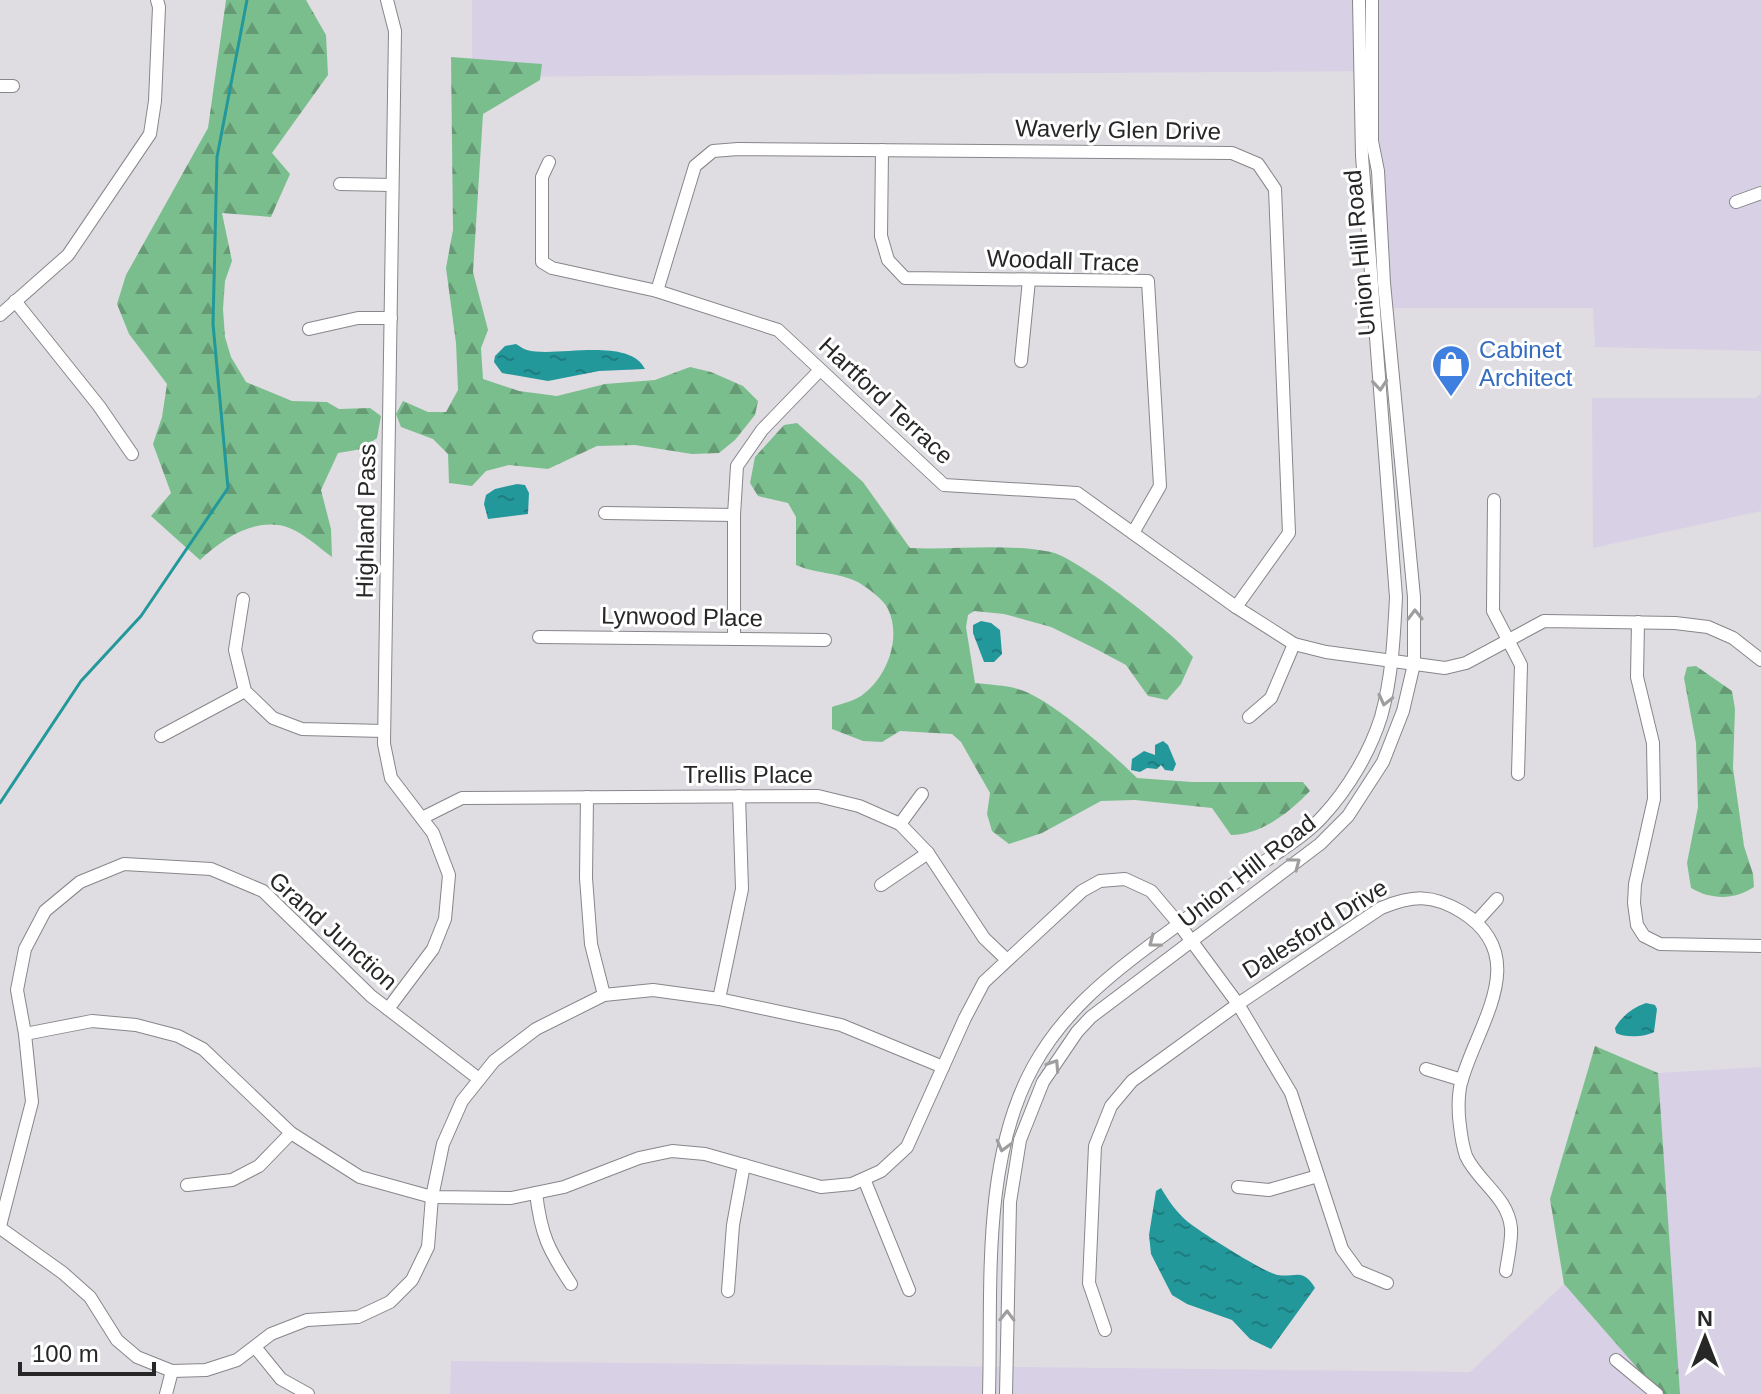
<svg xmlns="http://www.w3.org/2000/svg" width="1761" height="1394" viewBox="0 0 1761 1394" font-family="Helvetica,sans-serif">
  <defs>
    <pattern id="forest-firs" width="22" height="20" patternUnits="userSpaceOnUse" patternTransform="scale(2)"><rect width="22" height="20" fill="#7bbe8e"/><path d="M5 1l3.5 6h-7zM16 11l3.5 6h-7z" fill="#659a74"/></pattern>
    <pattern id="water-ripples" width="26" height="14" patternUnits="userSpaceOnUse" patternTransform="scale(2)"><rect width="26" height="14" fill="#22989b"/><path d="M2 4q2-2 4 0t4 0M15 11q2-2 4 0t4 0" fill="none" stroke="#1e7c7e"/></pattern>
  </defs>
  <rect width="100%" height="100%" fill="#dfdde2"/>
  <g fill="#d8d0e5">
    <polygon points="472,0 1761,0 1761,351 1595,347 1593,308 1390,308 1375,71 472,77"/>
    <polygon points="1761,393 1761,511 1593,548 1592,398 1756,398"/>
    <polygon points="1761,1067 1761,1394 1679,1394 1658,1073"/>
    <polygon points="1564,1284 1660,1394 450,1394 451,1361 1470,1372"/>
  </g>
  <g fill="url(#forest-firs)">
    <path d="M226,0H306L326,35L328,75L272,153L290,174L271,217L222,213L232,261L225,281L223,309L225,337L231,357L246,382L292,401L327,402L339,409L370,408L381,416L377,438L362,449L338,453L321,490L331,529L332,557C317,546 297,527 278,525C249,521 220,541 200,560L151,516L171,493L153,444L162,417L167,384L129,334L117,304L126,275L208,128Z"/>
    <polygon points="451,57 542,64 540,80 483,114 473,272 488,330 481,348 483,379 519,391 557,396 605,384 655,380 690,367 711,372 743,386 758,401 755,415 735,440 719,453 692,454 635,445 597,446 548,469 509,465 486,471 472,486 449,483 448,454 433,439 401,427 396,414 403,401 428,412 446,412 458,390 456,343 446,268 453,230"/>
    <path d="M797,423L863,482L910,548C956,550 1005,543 1051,552C1077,557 1176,635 1193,657L1181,684L1167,700L1148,696L1126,665L1094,648L1051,627L1004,614L974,611L968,615L966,627L975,683C991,685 1009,685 1024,691C1056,704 1112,753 1137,778L1192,782H1303L1310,791C1290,812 1261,835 1231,835L1212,808L1135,800L1101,801L1042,833L1009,844L992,831L987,814L990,793L961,742L952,734L900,731L882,742L863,741L832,729V707C841,704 853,701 861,696C887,678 902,638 888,609C884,600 869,589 861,584C845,573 816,574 796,565V517L788,503L758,496L750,483L755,457L784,425Z"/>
    <path d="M1696,666L1732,691L1735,709L1733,768L1744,846L1753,874L1754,887C1735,900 1711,900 1691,888L1687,863L1698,807L1696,743L1684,678L1687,667Z"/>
    <polygon points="1595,1046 1658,1073 1680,1394 1660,1394 1564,1284 1550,1199"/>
  </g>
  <g fill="url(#water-ripples)">
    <path d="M516,344C520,346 523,349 527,350C555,358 628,336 645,369L599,371L548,381L502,373L494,362L495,356L505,346Z"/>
    <polygon points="517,484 525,485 529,493 528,514 488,519 484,504 486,495 495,489"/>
    <polygon points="981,621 991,623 1000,630 1002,654 994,662 984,662 973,633 973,625"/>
    <polygon points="1163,741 1168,745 1176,764 1173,771 1165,770 1161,765 1157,769 1147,768 1140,772 1131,770 1132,759 1144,751 1155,755 1155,745"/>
    <path d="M1646,1003L1655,1005L1657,1009L1654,1032C1645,1037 1625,1038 1616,1033L1615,1028C1622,1016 1632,1008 1646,1003Z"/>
    <path d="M1161,1188C1168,1200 1177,1213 1188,1222C1202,1233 1263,1272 1278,1275C1294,1278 1303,1267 1315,1288L1271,1349L1250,1339L1232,1320L1187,1304L1172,1295L1151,1254L1149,1235L1156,1191Z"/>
  </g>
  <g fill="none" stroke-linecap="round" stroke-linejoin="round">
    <polyline stroke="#22989b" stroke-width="3" points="0,803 81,681 141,616 228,488 213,324 217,157 247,0"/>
    <g stroke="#87868a" stroke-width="14">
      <g id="minor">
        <polyline points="387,0 395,31 384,744 391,778 433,833 449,875 445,919 433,949 388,1009"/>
        <polyline points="0,86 13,86"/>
        <polyline points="882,150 881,236 888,260 905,278 1148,281 1160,486 1133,533"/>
        <polyline points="549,162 542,177 542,262 552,268 657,291 778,330 944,485 1077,493 1236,607 1294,644 1326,652 1445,668 1466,663 1544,621 1675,623 1708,627 1733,638 1761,660"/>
        <polyline points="340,184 392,185"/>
        <polyline points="1736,202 1761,193"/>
        <polyline points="657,291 695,166 713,151 738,149 1232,153 1258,164 1275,189 1289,533 1236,607"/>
        <polyline points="15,301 99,406 132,454"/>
        <polyline points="0,315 68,255 150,134 155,101 159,7 157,0"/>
        <polyline points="309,329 358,318 391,318"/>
        <polyline points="1021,361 1029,280"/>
        <polyline points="1494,500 1493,611 1521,665 1518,774"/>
        <polyline points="605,513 734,515"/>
        <polyline points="243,599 235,650 245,691 273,718 302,729 384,731"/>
        <polyline points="1638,622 1637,677 1653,743 1654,799 1635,884 1634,903 1637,925 1644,936 1660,944 1761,946"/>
        <polyline points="539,637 825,640"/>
        <polyline points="734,639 734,515 737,466 762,430 820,370"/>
        <polyline points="1249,717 1271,698 1294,644"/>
        <polyline points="161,736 245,691"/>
        <polyline points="587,797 586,878 591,944 604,995"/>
        <polyline points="422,818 462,798 818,796 859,806 900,824 928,853 984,938 1007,960"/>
        <polyline points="900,824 922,794"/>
        <polyline points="881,885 928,853"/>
        <polyline points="1477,921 1497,899"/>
        <polyline points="719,999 742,889 739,796"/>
        <polyline points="25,1034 92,1021 136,1025 178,1036 203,1049 291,1133 360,1177 432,1197 511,1198 564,1187 639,1158 672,1151 705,1154 821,1187 852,1184 881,1171 907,1147 965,1018 984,982 1082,891 1100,881 1125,879 1151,891 1179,924 1238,1004 1291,1093 1342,1249 1358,1271 1387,1283"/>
        <polyline points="1426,1069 1462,1080"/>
        <polyline points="864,1179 909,1290"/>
        <polyline points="187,1185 232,1180 259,1166 291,1133"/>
        <polyline points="1238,1187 1269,1190 1318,1176"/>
        <path d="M536,1193C541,1235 548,1249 571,1284"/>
        <polyline points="0,1226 32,1102 25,1034 17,990 25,949 45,911 80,882 124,864 211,869 263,891 371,996 479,1079"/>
        <polyline points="0,1228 63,1273 90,1297 117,1340 137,1357 172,1371 206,1370 237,1360 271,1334 307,1320 358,1317 390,1302 412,1280 428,1247 432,1197 443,1144 462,1101 494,1061 536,1029 604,995 653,990 719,999 841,1025 943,1067"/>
        <polyline points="728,1291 733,1225 744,1165"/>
        <path d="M1105,1330L1089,1283L1095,1146L1111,1106L1132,1081L1238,1004L1381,908C1413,895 1432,894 1462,912C1534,957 1476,1026 1461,1083C1458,1095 1458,1113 1460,1126C1461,1135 1463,1147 1466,1156C1478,1182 1508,1197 1511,1228C1512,1241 1508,1257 1506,1271"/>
        <polyline points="255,1347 281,1379 308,1394"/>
        <polyline points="1616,1360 1657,1394"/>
        <polyline points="166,1394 172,1371"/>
        <path d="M989,1394C992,1289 981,1162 1033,1067C1061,1016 1102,981 1149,946C1186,919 1223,891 1261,864C1282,849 1306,835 1323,816C1348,789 1370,752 1381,717C1392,678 1394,637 1396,597L1362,156L1359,0"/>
        <polyline points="1006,1394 1010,1202 1020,1140 1043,1082 1077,1032 1091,1017 1320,844 1348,816 1383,762 1403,711 1414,664 1414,597 1384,283 1378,171 1372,141 1372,0"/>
      </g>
    </g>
    <use href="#minor" stroke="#fff" stroke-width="12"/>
  </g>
  <defs><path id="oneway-chevron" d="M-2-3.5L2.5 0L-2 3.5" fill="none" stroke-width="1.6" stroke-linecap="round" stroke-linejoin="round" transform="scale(2)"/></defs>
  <g stroke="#9e9e9e">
    <use href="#oneway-chevron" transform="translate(1380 385) rotate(85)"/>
    <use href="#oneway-chevron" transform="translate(1415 615) rotate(-91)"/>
    <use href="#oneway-chevron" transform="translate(1385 700) rotate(103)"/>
    <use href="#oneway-chevron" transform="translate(1295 863) rotate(-37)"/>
    <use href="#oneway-chevron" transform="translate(1154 942) rotate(143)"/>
    <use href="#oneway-chevron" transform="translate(1054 1065) rotate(-57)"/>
    <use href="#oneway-chevron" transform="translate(1003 1146) rotate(105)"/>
    <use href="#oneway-chevron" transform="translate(1007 1316) rotate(-89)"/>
  </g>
  <defs>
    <g id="shop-pin" transform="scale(2)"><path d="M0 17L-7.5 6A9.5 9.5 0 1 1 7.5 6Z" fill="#3f7fe0" stroke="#fff"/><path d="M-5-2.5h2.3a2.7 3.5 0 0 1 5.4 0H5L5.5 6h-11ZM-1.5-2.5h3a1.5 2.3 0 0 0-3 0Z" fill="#fff"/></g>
  </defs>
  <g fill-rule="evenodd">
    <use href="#shop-pin" x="1451" y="364"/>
  </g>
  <g text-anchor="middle" stroke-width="6" stroke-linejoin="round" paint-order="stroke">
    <g font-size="24" fill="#272728" stroke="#fff">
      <text transform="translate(1118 130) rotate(1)" y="8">Waverly Glen Drive</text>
      <text transform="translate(1360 253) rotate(-95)" y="8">Union Hill Road</text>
      <text transform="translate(1063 261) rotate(2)" y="8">Woodall Trace</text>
      <text transform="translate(886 401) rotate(43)" y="8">Hartford Terrace</text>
      <text transform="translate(366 521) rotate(-89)" y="8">Highland Pass</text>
      <text transform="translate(682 617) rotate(1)" y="8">Lynwood Place</text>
      <text x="748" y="783">Trellis Place</text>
      <text transform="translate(1247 871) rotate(-38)" y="8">Union Hill Road</text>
      <text transform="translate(1315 929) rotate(-32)" y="8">Dalesford Drive</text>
      <text transform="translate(333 931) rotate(42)" y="8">Grand Junction</text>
    </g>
    <g font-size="24" fill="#366cbe" stroke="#fff" text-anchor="start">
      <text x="1479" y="358">Cabinet<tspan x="1479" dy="28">Architect</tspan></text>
    </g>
  </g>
  <g transform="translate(1705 1338)" stroke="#ffffff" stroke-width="6" paint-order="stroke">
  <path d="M0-6L14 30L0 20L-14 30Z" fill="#272728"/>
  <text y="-12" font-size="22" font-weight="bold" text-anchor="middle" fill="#272728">N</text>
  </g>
  <path d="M20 1362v12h134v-12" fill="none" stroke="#272728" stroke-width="4"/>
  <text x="32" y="1362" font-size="24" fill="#272728" stroke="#ffffff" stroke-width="6" paint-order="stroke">100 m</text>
</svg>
